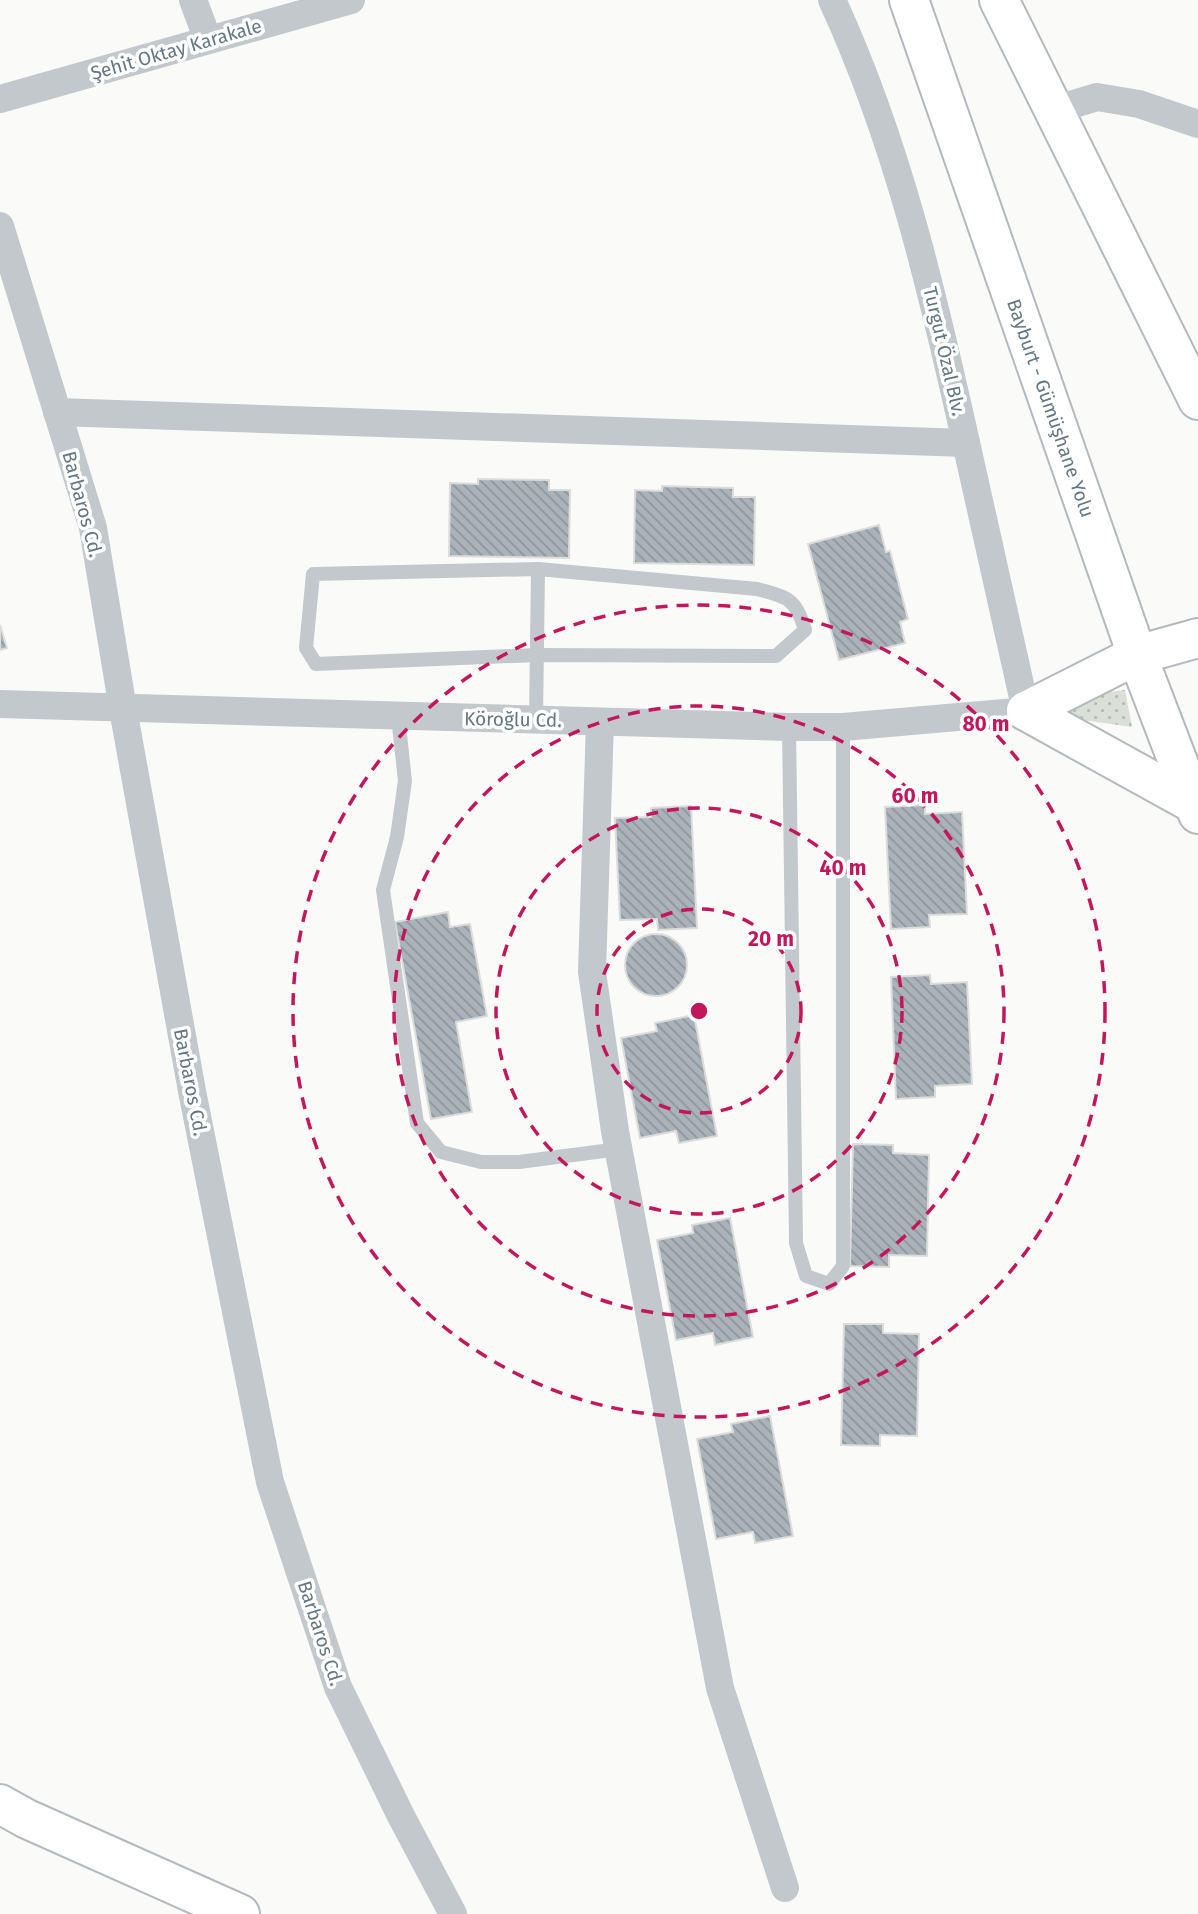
<svg xmlns="http://www.w3.org/2000/svg" width="1198" height="1914" viewBox="0 0 1198 1914" font-family="'Fira Sans',sans-serif">
  <defs>
    <pattern id="grass-dots" width="8" height="8" patternUnits="userSpaceOnUse" patternTransform="scale(1.75)"><rect width="8" height="8" fill="#dadfd7"/><path d="M2 2h.1M6 6h.1" fill="none" stroke="#b4b9b4" stroke-width="1.8" stroke-linecap="round"/></pattern>
    <pattern id="building-back-hatch" width="6" height="6" patternUnits="userSpaceOnUse" patternTransform="scale(1.75)"><rect width="6" height="6" fill="#aab3b9"/><path d="M-1 5l2 2M0 0l6 6M5-1l2 2" fill="none" stroke="#8e969c"/></pattern>
  </defs>
  <rect width="100%" height="100%" fill="#fafaf8"/>
  <polygon fill="url(#grass-dots)" points="1125,690 1132,727 1055,716 1055,698"/>
  <g fill="url(#building-back-hatch)" stroke="#dcdcda" stroke-width="2">
    <polygon points="478,479 549,480 549,490 570,490 569,558 449,556 450,483 478,484"/>
    <polygon points="662,486 733,488 733,497 755,497 754,565 634,563 635,490 662,491"/>
    <polygon points="879,525 886,552 890,551 908,619 900,622 905,643 839,660 808,544"/>
    <polygon points="0,625 7,648 0,650"/>
    <polygon points="925,805 925,814 962,812 967,914 929,915 930,927 891,929 885,807"/>
    <polygon points="691,806 697,928 658,930 657,919 620,920 615,818 651,817 651,808"/>
    <polygon points="448,912 450,927 470,924 487,1016 456,1022 472,1112 431,1119 395,922"/>
    <circle cx="656" cy="965" r="31"/>
    <polygon points="930,975 931,984 967,982 972,1084 935,1086 935,1097 896,1099 891,977"/>
    <polygon points="694,1015 717,1136 679,1143 676,1131 640,1138 621,1038 657,1031 655,1023"/>
    <polygon points="853,1144 893,1145 893,1153 929,1155 927,1256 889,1255 889,1267 850,1266"/>
    <polygon points="730,1218 753,1337 715,1345 713,1333 676,1340 657,1240 693,1233 692,1225"/>
    <polygon points="844,1324 883,1324 883,1333 919,1334 917,1436 880,1435 880,1446 841,1445"/>
    <polygon points="770,1416 793,1536 755,1543 753,1532 716,1539 697,1439 733,1432 731,1424"/>
  </g>
  <g fill="none" stroke-linecap="round" stroke-linejoin="round">
    <g stroke="#b3babf" stroke-width="42">
      <polyline id="secondary" points="0,1804 27,1819 240,1914"/>
    </g>
    <g stroke="#b4b9bd" stroke-width="42">
      <g id="trunk">
        <path id="s1" d="M909,0L1137,655L1198,814"/>
        <polyline points="999,0 1198,400"/>
        <polyline points="1026,711 1194,804 1198,803"/>
        <polyline points="1026,711 1137,655 1198,638"/>
      </g>
    </g>
    <g stroke="#c3c8cc" stroke-width="14">
      <path d="M538,569L757,589C787,597 796,598 805,630L776,656L537,655L316,664L306,648L313,574Z"/>
      <polyline points="398,716 405,781 397,837 383,890 417,1123 441,1152 481,1162 519,1162 619,1149"/>
      <polyline points="536,720 538,569"/>
      <polyline points="789,727 796,1243 806,1276 829,1284 843,1266 843,727"/>
    </g>
    <g stroke="#c3c8cc" stroke-width="28">
      <polyline points="193,0 208,40"/>
      <polyline points="0,99 351,0"/>
      <polyline points="1054,110 1097,97 1139,104 1198,124"/>
      <polyline points="0,226 93,528 123,709 192,1091 270,1482 338,1687 401,1816 453,1914"/>
      <polyline points="57,412 966,443"/>
      <path d="M0,704L789,727H843L1026,711C1006,623 986,535 967,447C933,294 898,143 832,0"/>
      <polyline points="600,722 592,972 615,1131 720,1688 785,1888"/>
    </g>
    <use href="#secondary" stroke="#fff" stroke-width="38"/>
    <use href="#trunk" stroke="#fff" stroke-width="38"/>
  </g>
  <g fill="none" stroke="#c2185b" stroke-width="3.5" stroke-dasharray="12 9">
    <circle cx="699" cy="1011" r="102"/>
    <circle cx="699" cy="1011" r="203"/>
    <circle cx="699" cy="1011" r="305"/>
    <circle cx="699" cy="1011" r="406"/>
  </g>
  <g text-anchor="middle" stroke-width="7" stroke-linejoin="round" paint-order="stroke">
    <g font-size="19" fill="#657683" stroke="#fff">
      <text transform="translate(176 49) rotate(-16)" y="7">Şehit Oktay Karakale</text>
      <text transform="translate(945 351) rotate(77)" y="7">Turgut Özal Blv.</text>
      <text dy="7" stroke="none"><textPath href="#s1" startOffset="432">Bayburt - Gümüşhane Yolu</textPath></text>
      <text transform="translate(83 504) rotate(75)" y="7">Barbaros Cd.</text>
      <text transform="translate(513 719) rotate(1)" y="7">Köroğlu Cd.</text>
      <text transform="translate(191 1082) rotate(79)" y="7">Barbaros Cd.</text>
      <text transform="translate(321 1633) rotate(72)" y="7">Barbaros Cd.</text>
    </g>
  </g>
  <circle cx="699" cy="1011" r="10" fill="#c2185b" stroke="#fff" stroke-width="3.5"/>
  <g font-size="21" text-anchor="middle" font-weight="bold" fill="#c2185b" stroke="#fff" stroke-width="7" stroke-linejoin="round" paint-order="stroke">
    <text x="986" y="731">80 m</text>
    <text x="915" y="803">60 m</text>
    <text x="843" y="875">40 m</text>
    <text x="771" y="946">20 m</text>
  </g>
</svg>
